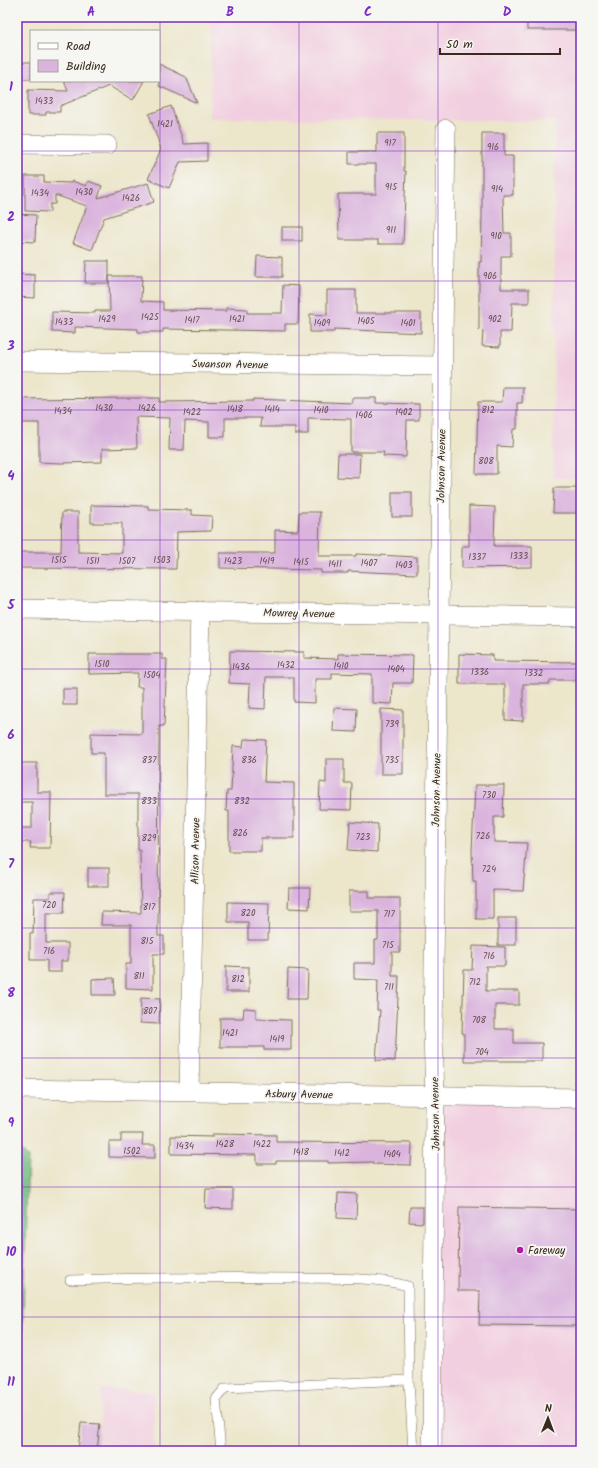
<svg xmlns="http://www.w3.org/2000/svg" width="598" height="1468" viewBox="0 0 598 1468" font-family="Kalam,sans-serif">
  <rect width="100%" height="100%" fill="#f6f6f2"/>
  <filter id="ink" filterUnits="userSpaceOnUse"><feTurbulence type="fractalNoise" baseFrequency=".025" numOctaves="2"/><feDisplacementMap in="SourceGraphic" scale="8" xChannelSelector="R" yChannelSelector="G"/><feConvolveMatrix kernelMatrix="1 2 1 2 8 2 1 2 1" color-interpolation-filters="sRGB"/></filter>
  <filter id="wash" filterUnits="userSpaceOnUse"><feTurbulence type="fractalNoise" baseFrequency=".012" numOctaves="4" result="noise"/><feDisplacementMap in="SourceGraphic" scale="16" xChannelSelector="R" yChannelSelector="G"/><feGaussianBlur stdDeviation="0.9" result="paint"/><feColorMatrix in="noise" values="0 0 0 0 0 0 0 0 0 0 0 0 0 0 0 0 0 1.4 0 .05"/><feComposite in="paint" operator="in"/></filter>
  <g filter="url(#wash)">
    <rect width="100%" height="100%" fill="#ece6cb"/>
    <g fill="#f2cfe0">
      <polygon points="211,17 581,17 581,478 553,478 555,121 210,118"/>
      <polygon points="581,1095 581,1451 435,1451 438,1098"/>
      <polygon points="22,1342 19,1451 17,1451 17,1346"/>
      <polygon points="101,1389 154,1391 154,1451 100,1451"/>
    </g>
    <polygon fill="#74bc81" stroke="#587350" points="17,1146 28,1157 22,1342 17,1346"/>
    <g id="blocks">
      <g fill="#dab4dd">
        <rect x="527" y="17" width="54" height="13"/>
        <polygon points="19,62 31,62 31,79 18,79"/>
        <polygon points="159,64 186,77 197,103 159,86"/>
        <polygon points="64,81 144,81 133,100 109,86 60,106 60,112 46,112 46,115 28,115 28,90 68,91"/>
        <polygon points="171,106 184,144 207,143 207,161 180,162 169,188 148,179 161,149 149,114"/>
        <polygon points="377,133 404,133 404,171 406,171 403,244 378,244 378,240 339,240 338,194 376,194 376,164 349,164 349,152 377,152"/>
        <polygon points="482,133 504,133 504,156 513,156 513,195 503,195 504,233 511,233 511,256 501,256 501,289 529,289 529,303 512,303 511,332 500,332 500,347 482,346 483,331 479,330 479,262 481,262 482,216"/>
        <polygon points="25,176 44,176 44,182 71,183 72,181 86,186 88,181 102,186 98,198 148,183 154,202 104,218 92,250 73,243 87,206 55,195 55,204 50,204 50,212 25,211"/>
        <polygon points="17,214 36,215 35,242 17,241"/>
        <rect x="282" y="227" width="20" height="14"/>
        <polygon points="257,256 282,257 282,277 256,277"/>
        <polygon points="86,261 109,261 109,283 85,283"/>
        <polygon points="17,274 35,275 35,298 17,297"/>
        <polygon points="109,276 142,276 141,301 163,302 163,310 226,311 226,308 247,309 247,313 282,313 283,285 299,286 298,324 285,324 285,331 163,329 163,332 138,332 138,329 75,327 75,333 52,332 52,312 95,313 95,311 110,311"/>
        <polygon points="327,290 356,290 356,313 421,313 421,333 334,329 334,332 310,332 310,314 327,315"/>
        <polygon points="503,387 523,387 522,403 517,403 517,429 513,429 512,447 497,446 497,474 476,474 478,402 502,402"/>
        <polygon points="135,398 159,398 159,402 253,401 253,399 352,403 352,398 376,398 376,403 419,404 419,420 407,420 406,457 383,456 384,452 351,452 351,419 308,418 308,434 295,434 295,427 260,427 261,418 225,418 225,437 209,437 209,422 185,421 184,450 169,450 170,418 136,417 137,448 102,449 102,462 60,463 39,462 39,423 17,423 17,399"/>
        <polygon points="338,454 360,454 359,478 337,477"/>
        <polygon points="554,488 578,488 578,513 553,513"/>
        <rect x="392" y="492" width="20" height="25"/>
        <polygon points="91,505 148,506 148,509 192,510 192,515 212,516 211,531 177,532 176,569 17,568 17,552 61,552 62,512 78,512 78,552 122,553 122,523 91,523"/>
        <polygon points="469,506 495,507 494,546 532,546 532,567 462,568 462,546 469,546"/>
        <polygon points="299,512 320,512 319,556 356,556 356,554 417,557 417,574 348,571 348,573 321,573 321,570 220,568 220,553 275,553 275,530 298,531"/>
        <polygon points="230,651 304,652 304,658 338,659 338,654 413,655 412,683 393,683 392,704 372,703 372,674 332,673 332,679 315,679 315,703 294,702 294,677 266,677 265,709 249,708 250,684 229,683"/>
        <polygon points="89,654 162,654 162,659 167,659 164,726 159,726 158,936 164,936 164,954 153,954 153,989 126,988 126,964 131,964 131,925 101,925 102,912 141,913 140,850 138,850 138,794 104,794 104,753 91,753 91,733 142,734 142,687 137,687 138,673 89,674"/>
        <polygon points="459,654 493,655 493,661 581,662 581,680 550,680 550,684 523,684 523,721 505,720 505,684 459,684"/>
        <rect x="63" y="689" width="14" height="16"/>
        <polygon points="334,708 357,709 356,732 333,731"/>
        <polygon points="381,709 403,710 403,774 381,774"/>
        <polygon points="244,739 266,740 264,782 294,783 294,838 261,838 261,851 229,851 229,811 226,811 227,791 231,791 233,746 243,747"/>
        <polygon points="326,759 344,759 344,783 352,783 351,810 319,809 320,782 326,783"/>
        <polygon points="18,763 37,763 37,792 51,792 50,848 30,848 31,842 17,842 17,828 32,828 32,802 17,802"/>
        <polygon points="475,785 504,785 503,817 494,817 494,842 527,843 523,891 493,890 493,919 476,919 476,881 473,881 472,851"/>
        <polygon points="350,822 378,824 377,852 348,850"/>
        <rect x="88" y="868" width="21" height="18"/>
        <polygon points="289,888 310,888 309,909 288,908"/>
        <polygon points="349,891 369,891 369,898 400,898 400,952 392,952 392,976 399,976 395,1061 376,1060 380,1010 377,1010 378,980 354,979 354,963 375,963 375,940 378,940 378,911 349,911"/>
        <polygon points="50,892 65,892 64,913 46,913 46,943 68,943 68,961 61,961 61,972 47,972 47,960 30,960 30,933 33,934 34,898 50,898"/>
        <polygon points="228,902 269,903 268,940 248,940 248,922 228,922"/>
        <rect x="498" y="918" width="18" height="27"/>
        <polygon points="473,946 505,947 505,966 486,966 486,991 519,991 519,1005 495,1005 495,1029 514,1029 514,1043 542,1043 542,1061 464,1061 464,1033 462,1033 464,970 472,970"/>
        <polygon points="226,966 249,967 249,992 226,992"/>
        <polygon points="288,969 308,970 307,999 287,999"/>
        <polygon points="114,978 115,995 92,995 92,979"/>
        <polygon points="141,998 160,999 159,1024 140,1023"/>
        <polygon points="244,1008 256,1009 256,1019 291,1020 291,1050 264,1050 264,1047 220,1047 220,1018 243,1018"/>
        <polygon points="121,1134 143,1134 142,1145 155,1145 155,1158 109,1157 109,1142 121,1142"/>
        <polygon points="213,1134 276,1135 276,1142 412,1143 411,1165 373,1164 373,1162 328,1163 328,1161 276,1161 276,1164 257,1164 257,1155 171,1154 171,1136 213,1137"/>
        <polygon points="206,1189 233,1189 233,1209 205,1208"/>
        <polygon points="338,1193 357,1194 356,1219 337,1218"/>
        <polygon points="410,1207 423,1207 423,1223 409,1222"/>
        <polygon points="459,1207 581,1209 581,1326 479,1325 480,1291 458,1291"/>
        <polygon points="81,1423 100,1424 97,1451 78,1451"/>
      </g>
    </g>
  </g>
  <g filter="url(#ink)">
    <use href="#blocks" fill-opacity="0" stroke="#796c5b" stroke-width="1"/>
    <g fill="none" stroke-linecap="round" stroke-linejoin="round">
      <g stroke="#796c5b" stroke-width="10">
        <g id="lane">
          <path d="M70,1280C145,1278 219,1277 294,1278C332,1279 371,1276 408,1286L409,1380L413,1451"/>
          <polyline points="221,1451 216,1399 225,1388 409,1380"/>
        </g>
      </g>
      <g stroke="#796c5b" stroke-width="20">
        <g id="street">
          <polyline points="17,144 107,145"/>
          <polyline points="17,361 442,366"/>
          <polyline points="17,609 581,617"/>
          <polyline points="17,1089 581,1098"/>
          <polyline points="189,1091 200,611"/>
          <polyline points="432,1451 435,1097 433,1035 446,129"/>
        </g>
      </g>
      <use href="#lane" stroke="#fff" stroke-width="9"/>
      <use href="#street" stroke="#fff" stroke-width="19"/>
    </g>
  </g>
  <path fill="none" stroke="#7b2cbf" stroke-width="1" stroke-opacity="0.55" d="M160,17V1451M299,17V1451M438,17V1451M17,151H581M17,281H581M17,410H581M17,540H581M17,669H581M17,799H581M17,928H581M17,1058H581M17,1187H581M17,1317H581"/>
  <circle fill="#b5179e" stroke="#f6f6f2" stroke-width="1.5" cx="520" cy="1250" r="4"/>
  <g text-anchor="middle" stroke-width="4" stroke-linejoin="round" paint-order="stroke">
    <g font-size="9" fill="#634c4e">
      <text x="44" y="104">1433</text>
      <text x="165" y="127">1421</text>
      <text x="390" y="146">917</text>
      <text x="493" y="150">916</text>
      <text x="391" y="190">915</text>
      <text x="497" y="192">914</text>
      <text x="84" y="195">1430</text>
      <text x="40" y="196">1434</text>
      <text x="131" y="201">1426</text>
      <text x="391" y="233">911</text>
      <text x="496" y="239">910</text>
      <text x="490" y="279">906</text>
      <text x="150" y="320">1425</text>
      <text x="107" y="322">1429</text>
      <text x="237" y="322">1421</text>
      <text x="495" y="322">902</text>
      <text x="192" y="323">1417</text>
      <text x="366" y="324">1405</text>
      <text x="64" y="325">1433</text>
      <text x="322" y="326">1409</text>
      <text x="408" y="326">1401</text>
      <text x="104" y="411">1430</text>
      <text x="147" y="411">1426</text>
      <text x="235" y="412">1418</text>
      <text x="272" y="412">1414</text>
      <text x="321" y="413">1410</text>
      <text x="488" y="413">812</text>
      <text x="63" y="414">1434</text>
      <text x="192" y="415">1422</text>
      <text x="404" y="415">1402</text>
      <text x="364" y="418">1406</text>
      <text x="486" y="464">808</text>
      <text x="519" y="559">1333</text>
      <text x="477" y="560">1337</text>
      <text x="59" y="563">1515</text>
      <text x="162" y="563">1503</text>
      <text x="93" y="564">1511</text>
      <text x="127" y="564">1507</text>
      <text x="233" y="564">1423</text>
      <text x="267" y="564">1419</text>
      <text x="301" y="565">1415</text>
      <text x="369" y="566">1407</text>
      <text x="335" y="567">1411</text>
      <text x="404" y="568">1403</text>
      <text x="102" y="667">1510</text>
      <text x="286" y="668">1432</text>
      <text x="341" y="669">1410</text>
      <text x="241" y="670">1436</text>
      <text x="396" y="672">1404</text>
      <text x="480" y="675">1336</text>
      <text x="534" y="676">1332</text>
      <text x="152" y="678">1504</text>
      <text x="392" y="727">739</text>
      <text x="149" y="763">837</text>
      <text x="249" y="763">836</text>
      <text x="392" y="763">735</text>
      <text x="489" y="798">730</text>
      <text x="149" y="804">833</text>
      <text x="242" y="804">832</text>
      <text x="240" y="836">826</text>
      <text x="483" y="839">726</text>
      <text x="363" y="840">723</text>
      <text x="149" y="841">829</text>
      <text x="489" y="872">724</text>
      <text x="49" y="908">720</text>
      <text x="149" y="910">817</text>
      <text x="248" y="916">820</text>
      <text x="389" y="917">717</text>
      <text x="147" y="944">815</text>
      <text x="388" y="948">715</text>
      <text x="49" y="954">716</text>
      <text x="489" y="959">716</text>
      <text x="139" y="979">811</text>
      <text x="238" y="982">812</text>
      <text x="475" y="985">712</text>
      <text x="389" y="990">711</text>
      <text x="150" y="1014">807</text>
      <text x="479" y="1023">708</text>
      <text x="230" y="1036">1421</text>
      <text x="277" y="1042">1419</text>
      <text x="482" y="1055">704</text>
      <text x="225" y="1147">1428</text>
      <text x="262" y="1147">1422</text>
      <text x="185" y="1149">1434</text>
      <text x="132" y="1154">1502</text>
      <text x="301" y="1155">1418</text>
      <text x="342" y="1156">1412</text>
      <text x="392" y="1157">1404</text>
    </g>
    <g font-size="11" fill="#3b2a1e" stroke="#f6f6f2">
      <text transform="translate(230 364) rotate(1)" y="4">Swanson Avenue</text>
      <text transform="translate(441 466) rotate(-89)" y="4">Johnson Avenue</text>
      <text transform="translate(299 613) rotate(1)" y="4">Mowrey Avenue</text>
      <text transform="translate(436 790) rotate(-89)" y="4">Johnson Avenue</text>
      <text transform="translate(195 851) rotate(-89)" y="4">Allison Avenue</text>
      <text transform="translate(299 1094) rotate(1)" y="4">Asbury Avenue</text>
      <text transform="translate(435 1114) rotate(-91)" y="4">Johnson Avenue</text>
    </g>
    <g font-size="11" fill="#3b2a1e" stroke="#f6f6f2" text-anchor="start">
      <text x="528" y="1254">Fareway</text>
    </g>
  </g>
  <rect width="598" height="1468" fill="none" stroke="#f6f6f2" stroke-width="44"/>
  <rect x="30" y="30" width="130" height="52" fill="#f6f6f2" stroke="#aba49d"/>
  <rect x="38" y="43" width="20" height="6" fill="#ffffff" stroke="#aba49d"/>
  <text x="66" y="50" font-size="12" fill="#3b2a1e">Road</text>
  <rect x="38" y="60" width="20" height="12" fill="#dab4dd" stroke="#aba49d"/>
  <text x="66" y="70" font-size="12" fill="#3b2a1e">Building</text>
  <g transform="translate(548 1418) rotate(1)" stroke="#f6f6f2" stroke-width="3" paint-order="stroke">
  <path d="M0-3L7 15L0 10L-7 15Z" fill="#3b2a1e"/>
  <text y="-6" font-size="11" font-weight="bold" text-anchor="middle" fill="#3b2a1e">N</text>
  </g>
  <path d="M440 48v6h120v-6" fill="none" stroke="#3b2a1e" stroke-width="2"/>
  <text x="446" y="48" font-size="12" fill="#3b2a1e" stroke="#f6f6f2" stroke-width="3" paint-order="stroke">50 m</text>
  <rect x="22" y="22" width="554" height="1424" fill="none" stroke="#7b2cbf" stroke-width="1.5"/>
  <g font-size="13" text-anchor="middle" font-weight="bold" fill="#7b2cbf">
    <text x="91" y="16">A</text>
    <text x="230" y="16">B</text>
    <text x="368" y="16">C</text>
    <text x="507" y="16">D</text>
    <text x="11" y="91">1</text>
    <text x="11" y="221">2</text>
    <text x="11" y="350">3</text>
    <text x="11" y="480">4</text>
    <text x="11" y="609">5</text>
    <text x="11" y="739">6</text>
    <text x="11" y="868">7</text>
    <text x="11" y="997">8</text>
    <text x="11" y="1127">9</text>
    <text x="11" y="1256">10</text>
    <text x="11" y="1386">11</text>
  </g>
</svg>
